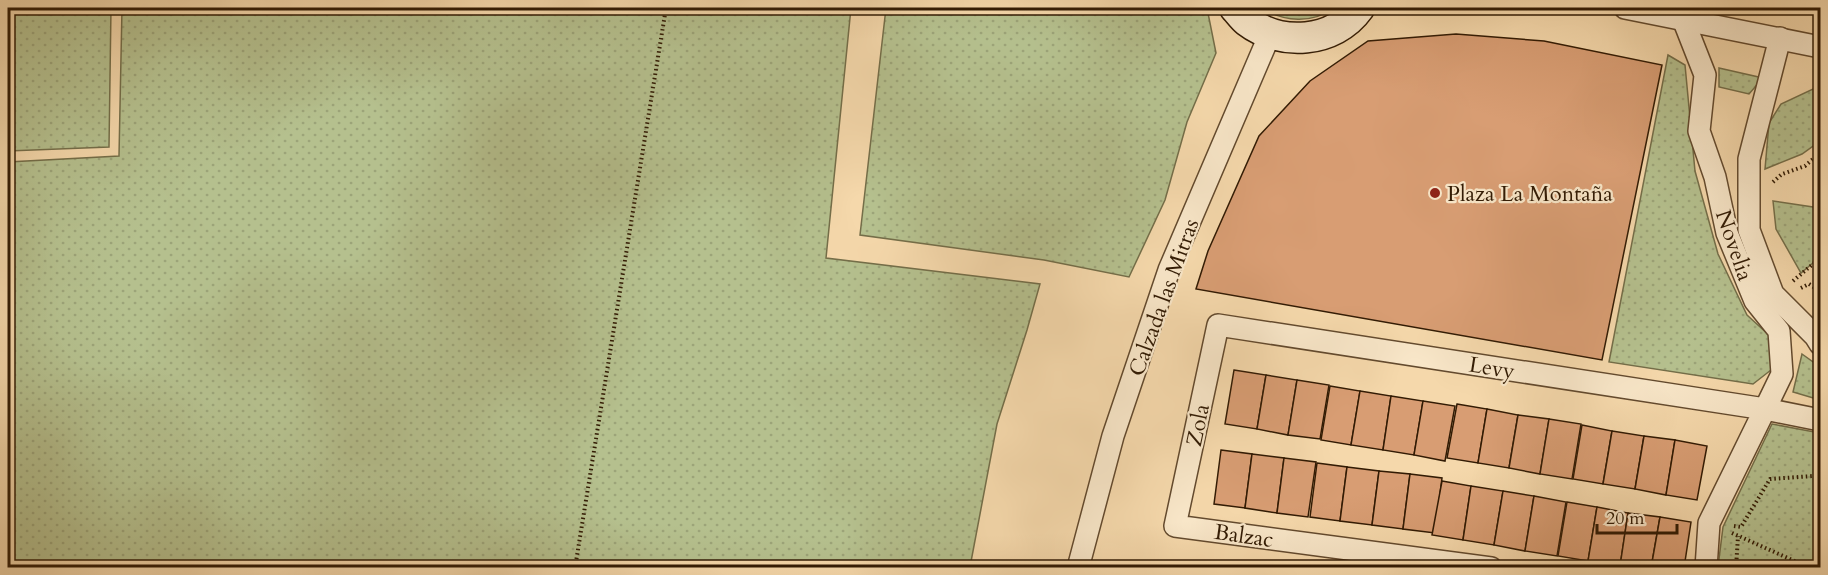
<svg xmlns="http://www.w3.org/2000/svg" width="1828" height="575" viewBox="0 0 1828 575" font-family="Cardo,serif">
  <defs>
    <pattern id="grass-dots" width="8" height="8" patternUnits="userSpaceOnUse" patternTransform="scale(1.5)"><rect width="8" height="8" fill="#b5c08e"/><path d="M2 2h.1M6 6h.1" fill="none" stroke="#9ca479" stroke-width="1.8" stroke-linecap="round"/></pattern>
  </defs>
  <rect width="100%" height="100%" fill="#f5d8ab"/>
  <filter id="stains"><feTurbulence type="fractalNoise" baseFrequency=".00333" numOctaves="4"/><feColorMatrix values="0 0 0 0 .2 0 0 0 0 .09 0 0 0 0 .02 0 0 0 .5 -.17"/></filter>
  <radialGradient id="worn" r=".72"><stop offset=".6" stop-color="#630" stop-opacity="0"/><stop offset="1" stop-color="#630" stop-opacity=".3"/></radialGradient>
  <g fill="url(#grass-dots)" stroke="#746e49" stroke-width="1.5">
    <polygon points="8,8 111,8 109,147 8,151"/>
    <polygon points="122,8 851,8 826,258 1040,284 1027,330 997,424 970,567 8,567 8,162 119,156"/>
    <polygon points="886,8 1207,8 1216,53 1187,122 1165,200 1129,277 1044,260 860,235"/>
    <path d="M1262,8H1334C1312,24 1284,22 1262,8Z"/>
    <polygon points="1668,55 1685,65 1695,171 1718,254 1747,315 1770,336 1771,370 1753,384 1609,362"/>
    <polygon points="1719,68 1763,78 1749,94 1719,87"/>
    <polygon points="1813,89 1820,91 1820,141 1802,154 1765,169 1769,123 1781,104"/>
    <polygon points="1773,201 1813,207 1820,215 1820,257 1801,273 1776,229"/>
    <polygon points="1802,354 1820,367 1820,400 1793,392"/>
    <polygon points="1772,424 1820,433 1820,567 1718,567 1723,527"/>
  </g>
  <g fill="#d89d73" stroke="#321b04" stroke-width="1.5">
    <polygon points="1456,34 1544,41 1662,65 1602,360 1196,289 1208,251 1259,136 1310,81 1368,41"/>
    <polygon points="1234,370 1266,375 1257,429 1225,424"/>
    <polygon points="1266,375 1297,380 1288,435 1257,429"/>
    <polygon points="1297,380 1329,385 1320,439 1288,435"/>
    <polygon points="1330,386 1360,391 1351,445 1321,440"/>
    <polygon points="1360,391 1391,396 1383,450 1351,445"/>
    <polygon points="1391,396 1423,401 1414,455 1383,450"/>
    <polygon points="1423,401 1455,406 1445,461 1414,455"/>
    <polygon points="1457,404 1487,409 1478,463 1447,458"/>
    <polygon points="1487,409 1518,415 1509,468 1478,463"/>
    <polygon points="1518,415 1549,419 1540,474 1509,468"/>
    <polygon points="1549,419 1581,424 1572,479 1540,474"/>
    <polygon points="1582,425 1612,431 1603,484 1573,479"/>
    <polygon points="1612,431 1644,436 1635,489 1603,484"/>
    <polygon points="1644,436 1675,440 1666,495 1635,489"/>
    <polygon points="1675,440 1707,446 1697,500 1666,495"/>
    <polygon points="1221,450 1252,454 1245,508 1214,504"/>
    <polygon points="1252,454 1284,458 1277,513 1245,508"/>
    <polygon points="1284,458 1316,462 1308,517 1277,513"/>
    <polygon points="1317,463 1347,467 1340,521 1310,517"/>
    <polygon points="1347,467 1379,471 1372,525 1340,521"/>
    <polygon points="1379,471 1410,474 1403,529 1372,525"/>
    <polygon points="1410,474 1442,478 1435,533 1403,529"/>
    <polygon points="1442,481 1471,486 1463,540 1432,535"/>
    <polygon points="1471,486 1503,491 1494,545 1463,540"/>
    <polygon points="1503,491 1534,496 1525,551 1494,545"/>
    <polygon points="1534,496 1566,502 1557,556 1525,551"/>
    <polygon points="1567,502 1597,507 1588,561 1558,556"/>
    <polygon points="1597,507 1628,513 1620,566 1588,561"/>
    <polygon points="1628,513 1660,517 1651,568 1620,566"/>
    <polygon points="1660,517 1691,522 1684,568 1651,568"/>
    <polygon points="1205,563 1237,567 1236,568 1204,568"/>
  </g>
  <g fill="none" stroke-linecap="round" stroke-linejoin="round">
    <g stroke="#634a2e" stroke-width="24">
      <g id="street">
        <polyline points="1625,8 1820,47"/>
        <polyline points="1683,19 1705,75 1699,131 1715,177 1727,233 1755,301 1779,331 1782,374 1765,409 1820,420"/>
        <polyline points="1780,38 1749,159 1749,230 1773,294 1815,336 1820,344"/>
        <polyline points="1078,568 1113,436 1169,270 1270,34"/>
        <polyline points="1491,568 1175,526 1218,325 1765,409 1709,523 1706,568"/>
      </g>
    </g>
    <g stroke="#321b04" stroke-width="33">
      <path id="secondary" d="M1235,8C1239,12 1243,18 1247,21C1281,47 1334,43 1359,8"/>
    </g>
    <g stroke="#321b04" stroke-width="4" stroke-dasharray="1.5 3" stroke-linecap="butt">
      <polyline points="1773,182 1782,174 1805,166 1820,153"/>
      <polyline points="1793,281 1820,258"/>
      <polyline points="1801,288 1809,284 1820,291"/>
      <polyline points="1734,526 1741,527 1770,479 1813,476 1820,480"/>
      <polyline points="1732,533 1810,568"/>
      <polyline points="575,568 666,8"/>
      <polyline points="1736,568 1738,536"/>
    </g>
    <use href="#street" stroke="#f8e6c8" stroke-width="21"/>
    <use href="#secondary" stroke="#f8e6c8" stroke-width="30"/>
  </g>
  <circle fill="#8f2418" stroke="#f8e6c8" stroke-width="2" cx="1435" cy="193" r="6"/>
  <g text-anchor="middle" stroke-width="4.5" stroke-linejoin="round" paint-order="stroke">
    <g font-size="22" fill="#321b04" stroke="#f8e6c8" text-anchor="start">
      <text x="1447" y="201">Plaza La Montaña</text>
    </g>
    <g font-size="22" fill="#321b04" stroke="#f8e6c8">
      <text transform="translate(1735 245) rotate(71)" y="8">Novelia</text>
      <text transform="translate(1163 297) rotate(-70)" y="8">Calzada las Mitras</text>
      <text transform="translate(1492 367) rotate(9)" y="8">Levy</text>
      <text transform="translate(1197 425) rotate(-78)" y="8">Zola</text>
      <text transform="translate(1244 535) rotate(8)" y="8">Balzac</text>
    </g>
  </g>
  <rect width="1828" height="575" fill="none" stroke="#f5d8ab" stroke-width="30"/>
  <rect x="9" y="9" width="1810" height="557" fill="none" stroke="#321b04" stroke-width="3"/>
  <rect x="15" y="15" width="1798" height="545" fill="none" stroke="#321b04" stroke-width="1.5"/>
  <path d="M1597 524v9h80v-9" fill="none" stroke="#321b04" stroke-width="3"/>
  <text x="1606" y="524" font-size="18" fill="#321b04" stroke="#f8e6c8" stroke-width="4.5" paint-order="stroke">20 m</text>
  <rect width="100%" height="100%" filter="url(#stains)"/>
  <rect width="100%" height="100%" fill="url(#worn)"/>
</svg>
